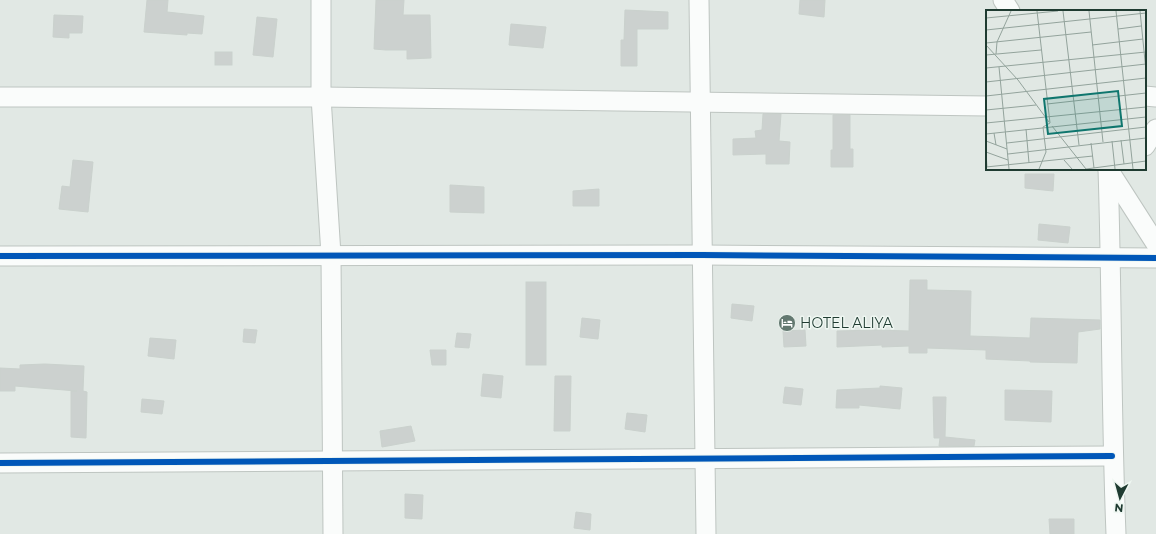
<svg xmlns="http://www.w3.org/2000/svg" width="1156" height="534" viewBox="0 0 1156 534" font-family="Montserrat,sans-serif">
  <rect width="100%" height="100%" fill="#e1e8e4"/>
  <g fill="#ccd1cf" stroke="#cad1cd">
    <polygon points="147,0 168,0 167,12 204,16 202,34 187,33 187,35 144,32"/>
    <polygon points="376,0 404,0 403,15 430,15 431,58 407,59 407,50 386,50 374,49"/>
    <polygon points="800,0 825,0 824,17 799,14"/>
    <polygon points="625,10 668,12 668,29 637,29 637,66 621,66 621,40 624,40"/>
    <polygon points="54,15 83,16 82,33 69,33 69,38 53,37"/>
    <polygon points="257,17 277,19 273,57 253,55"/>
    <polygon points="511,24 546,27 543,48 509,45"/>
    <rect x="215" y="52" width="17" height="13"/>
    <polygon points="763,114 781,114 779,141 790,142 789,164 766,164 766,154 733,155 733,139 756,138 755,131 762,130"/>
    <polygon points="833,115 850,115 850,149 853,149 853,167 831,167 831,150 833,150"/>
    <polygon points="73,160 93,162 88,212 59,209 62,186 70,187"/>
    <polygon points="1025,174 1054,174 1053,191 1025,188"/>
    <polygon points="450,185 484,187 484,213 450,212"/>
    <polygon points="599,189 599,206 573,206 573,191"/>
    <polygon points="1039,224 1070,227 1068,243 1038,240"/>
    <polygon points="910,280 927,280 927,290 971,291 970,336 1030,338 1031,318 1100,320 1100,329 1078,332 1077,363 1030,362 1030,361 986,359 986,350 927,348 927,353 909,353 909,346 882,347 882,345 837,347 837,331 876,330 909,331"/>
    <rect x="526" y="282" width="20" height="83"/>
    <polygon points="732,304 754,306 752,321 731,318"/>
    <polygon points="582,318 600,320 598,339 580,337"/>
    <polygon points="244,329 257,330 255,343 243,342"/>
    <polygon points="805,330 806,346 784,347 783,331"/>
    <polygon points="457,333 471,334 469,348 455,347"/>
    <polygon points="150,338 176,340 174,359 148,356"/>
    <polygon points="430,350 446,350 446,365 432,365"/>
    <polygon points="45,364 84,366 83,391 87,392 86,438 71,437 71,391 77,391 15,386 15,391 0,391 0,368 20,369 20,365"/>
    <polygon points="483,374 503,376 501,398 481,396"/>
    <polygon points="555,376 571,376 570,431 554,431"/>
    <polygon points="880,386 902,388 900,409 859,405 859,408 836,408 837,390 880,388"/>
    <polygon points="785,387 803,389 801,405 783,403"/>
    <polygon points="1005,390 1052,391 1051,422 1005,420"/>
    <polygon points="933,397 946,397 945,437 975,440 974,446 939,446 940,438 934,438"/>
    <polygon points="142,399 164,401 162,414 141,412"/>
    <polygon points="627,413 647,415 645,432 625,429"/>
    <polygon points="411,426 415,441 382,447 380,431"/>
    <polygon points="405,494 423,495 422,519 405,518"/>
    <polygon points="576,512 591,514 590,530 574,528"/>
    <polygon points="1049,519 1074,519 1074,534 1050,534"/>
  </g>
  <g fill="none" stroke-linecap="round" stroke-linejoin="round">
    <g stroke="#bec5c1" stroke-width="21">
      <g id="minor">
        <polyline points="321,0 321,97 331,255 333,534"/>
        <polyline points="699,0 706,534"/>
        <polyline points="1003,0 1010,11"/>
        <polyline points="1145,96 1156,97"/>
        <polyline points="0,97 321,97 987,106"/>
        <polyline points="1145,146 1156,129"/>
        <path d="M1108,169C1112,291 1111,412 1116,534"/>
        <polyline points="1108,169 1156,244"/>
        <polyline points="0,256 702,255 1156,258"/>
        <polyline points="0,463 1112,456"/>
      </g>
    </g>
    <use href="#minor" stroke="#fafcfb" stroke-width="19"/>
    <g stroke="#eff7f2" stroke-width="8">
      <g id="cycleway">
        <polyline points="0,256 702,255 1156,258"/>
        <polyline points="0,463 1112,456"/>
      </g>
    </g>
    <use href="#cycleway" stroke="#0057b8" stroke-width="6"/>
  </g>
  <defs>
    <g id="hotel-disc" transform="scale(0.9)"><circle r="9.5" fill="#637870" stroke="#eff7f2"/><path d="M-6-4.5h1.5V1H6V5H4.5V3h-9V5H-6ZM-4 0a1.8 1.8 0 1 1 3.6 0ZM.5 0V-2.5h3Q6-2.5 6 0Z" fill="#fff"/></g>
  </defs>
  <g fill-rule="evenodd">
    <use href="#hotel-disc" x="787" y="323"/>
  </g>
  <g text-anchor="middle" stroke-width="3" stroke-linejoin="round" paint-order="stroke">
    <g font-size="14" fill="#1f3b31" stroke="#eff7f2" text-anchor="start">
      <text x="800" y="328">HOTEL ALIYA</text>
    </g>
  </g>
  <g transform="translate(986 10)">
    <rect width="160" height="160" fill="#e1e8e4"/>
    <path fill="none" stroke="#93a39c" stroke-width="1" d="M51,1L64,113L57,117L60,142L53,159M77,1L93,135M103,1L117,132M130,1L147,159M154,1L160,61M0,8L72,1M132,19L155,16M0,20L160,3M0,33L105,22M0,35L32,70L63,112M106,35L157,29M10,44L11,32L25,1M0,45L55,40M13,57L23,159M0,58L160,42M0,72L160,54M0,86L160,68M61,94L160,83M0,100L50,95M0,113L160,97M66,116L100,159M40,119L43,153M8,123L10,135M0,124L160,107M135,130L138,154M0,131L21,139M126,131L129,159M21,133L160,117M105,133L108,158M0,142L22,150M0,143L1,157M22,144L160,128M78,150L86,159M0,157L107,146M100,159L160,151"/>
    <path fill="#0f766e" fill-opacity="0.15" stroke="#0f766e" stroke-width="2" d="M132,81L136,116L62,124L58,89Z"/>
    <rect width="160" height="160" fill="none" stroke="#1f3b31" stroke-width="2"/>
  </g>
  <g transform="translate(1120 498) rotate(186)" stroke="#eff7f2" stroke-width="3" paint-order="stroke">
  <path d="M0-3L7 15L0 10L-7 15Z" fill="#1f3b31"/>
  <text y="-6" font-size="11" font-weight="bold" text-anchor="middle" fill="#1f3b31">N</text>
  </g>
</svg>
